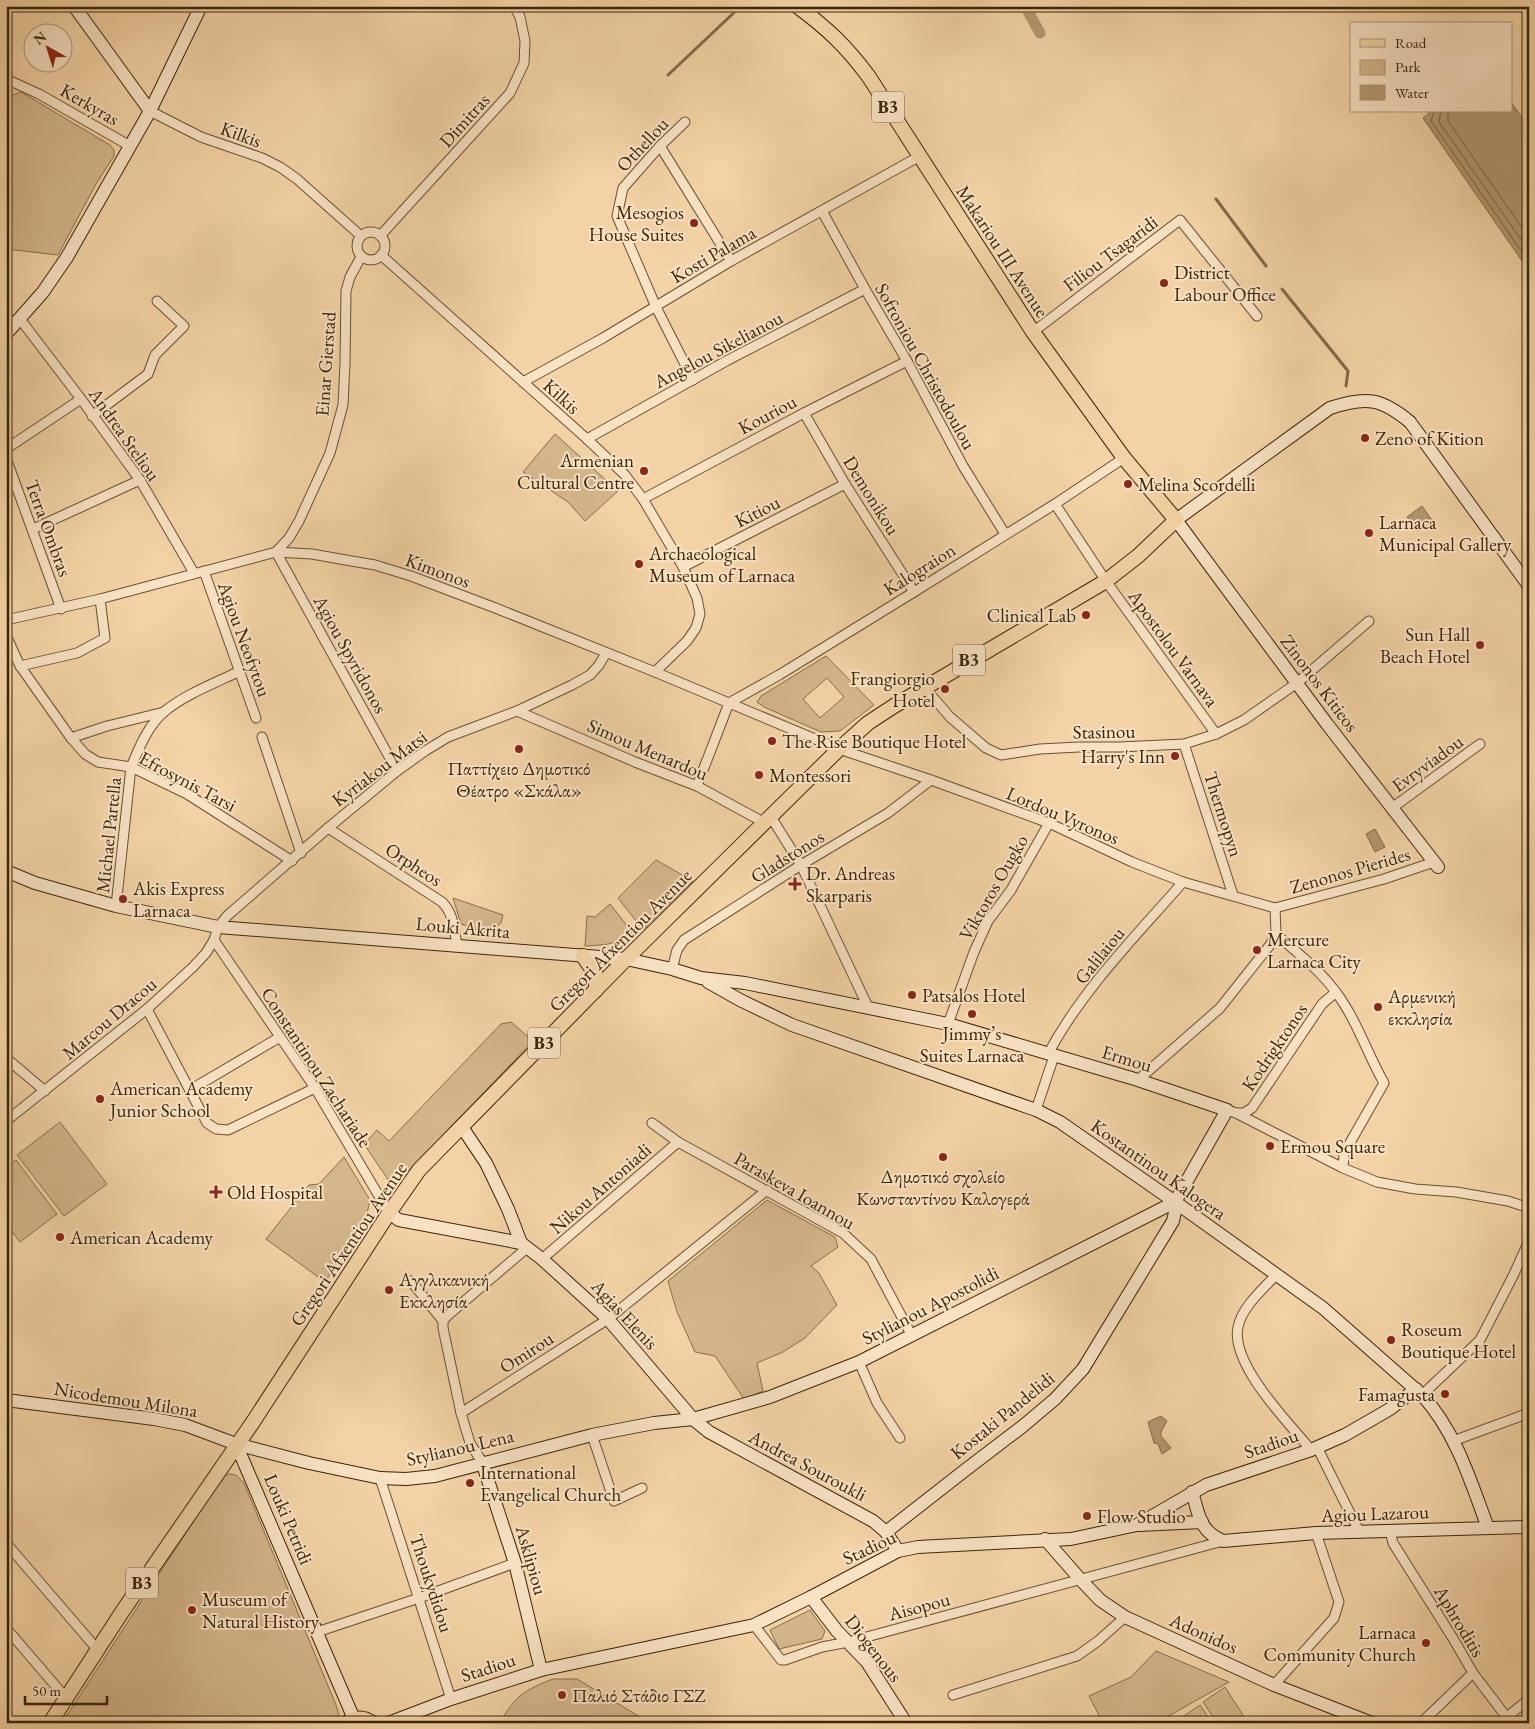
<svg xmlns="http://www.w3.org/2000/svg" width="1535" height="1729" viewBox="0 0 1535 1729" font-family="'EB Garamond',serif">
  <rect width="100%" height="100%" fill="#f3d3a5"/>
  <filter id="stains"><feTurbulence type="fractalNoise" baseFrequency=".004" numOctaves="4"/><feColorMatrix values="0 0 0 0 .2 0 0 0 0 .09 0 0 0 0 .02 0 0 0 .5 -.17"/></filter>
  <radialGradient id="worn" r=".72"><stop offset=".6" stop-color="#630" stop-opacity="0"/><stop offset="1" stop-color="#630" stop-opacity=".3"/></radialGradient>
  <g fill="#d4b68b" stroke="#876e4a" fill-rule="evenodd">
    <polygon points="21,92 110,145 114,150 114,156 96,184 58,255 6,249 6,108 13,95"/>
    <polygon points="555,434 618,491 585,521 568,502 523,472"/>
    <path d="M826,656L874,705L840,731L821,732L764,707L757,702L761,696ZM827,678L844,697L820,718L803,699Z"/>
    <polygon points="656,860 693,881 643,930 618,898"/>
    <polygon points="453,898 503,915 501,923 487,934 461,924"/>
    <path d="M610,904L632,932C616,945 605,945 585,946L587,916L595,917Z"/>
    <polygon points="511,1022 533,1041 393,1187 364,1144 377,1130 389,1141 501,1024"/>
    <polygon points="60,1122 107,1184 64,1216 17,1155"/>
    <polygon points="344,1157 370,1200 366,1218 325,1282 266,1239 309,1185 319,1184"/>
    <polygon points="16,1160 57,1214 20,1242 6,1224 6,1167"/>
    <polygon points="767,1200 835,1237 838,1247 811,1266 819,1273 837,1305 805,1338 783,1352 757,1363 763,1391 744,1399 715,1356 695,1352 677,1312 668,1281"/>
    <polygon points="228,1474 236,1475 244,1483 336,1705 339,1715 336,1723 62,1723 221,1479"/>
    <polygon points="810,1610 825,1631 822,1639 779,1649 770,1630"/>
    <polygon points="1156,1651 1229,1682 1156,1723 1103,1723 1089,1696 1131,1677"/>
    <path d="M553,1679H577L650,1723H500C515,1696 524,1690 553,1679Z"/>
    <polygon points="1225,1687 1248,1723 1217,1723 1203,1702"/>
    <polygon points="1200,1705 1212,1723 1180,1723 1178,1720"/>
  </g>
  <g fill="#b49870" stroke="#836a47">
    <polygon points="1511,102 1529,128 1529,271 1423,118 1432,111 1511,111"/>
    <polygon points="1422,506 1432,520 1417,531 1407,517"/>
    <polygon points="1375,829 1385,847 1375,852 1366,834"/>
    <polygon points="1161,1416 1167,1421 1161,1432 1161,1436 1171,1448 1162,1454 1158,1444 1154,1443 1148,1422"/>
  </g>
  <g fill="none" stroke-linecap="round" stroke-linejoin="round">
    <g stroke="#775f3d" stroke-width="1">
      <polyline points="1434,111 1431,121 1529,262"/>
      <polyline points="1441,111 1439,122 1529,251"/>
      <polyline points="1448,111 1448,121 1529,238"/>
    </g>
    <g stroke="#836a47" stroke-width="3">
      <polyline points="668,75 741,6"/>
      <polyline points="1216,199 1266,266"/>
      <polyline points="1282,289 1348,371 1346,386"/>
    </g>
    <polyline stroke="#b49870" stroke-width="11" points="1025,6 1040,33"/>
    <g stroke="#685131" stroke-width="11">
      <g id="street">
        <polyline points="6,79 39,94 130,146"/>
        <polyline points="150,111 201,137 262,158 280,167 297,179 361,236"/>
        <polyline points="685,122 660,146 623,188 617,216 656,307 693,380"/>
        <polyline points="660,146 731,261"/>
        <polyline points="822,211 865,289 907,361 963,466 1005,534"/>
        <circle cx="371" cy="246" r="14"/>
        <polyline points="380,236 510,93 524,63 525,41 520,17 514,6"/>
        <polyline points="381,255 587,439 625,475 643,499 683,567 697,598 700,614 696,628 687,641 655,672"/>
        <polyline points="361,257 350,277 346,291 345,363 343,405 330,453 299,521 289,538 276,552 397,771"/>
        <polyline points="20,319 81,399 140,480 194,573"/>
        <polyline points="1033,332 1180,220 1257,316"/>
        <polyline points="523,382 603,338 731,261 920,156"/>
        <polyline points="804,413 845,484 914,592"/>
        <polyline points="92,416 148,374 155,355 184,326 157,301"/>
        <polyline points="587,439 728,360 865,289"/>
        <polyline points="6,449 81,399"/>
        <polyline points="6,458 61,609"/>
        <polyline points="643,499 804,413 907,361"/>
        <polyline points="1055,504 1106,581 1216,734"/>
        <polyline points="33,529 140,480"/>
        <polyline points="683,567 845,484"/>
        <polyline points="204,571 256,718"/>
        <polyline points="6,620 100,599 276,552 312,554 340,559 375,565 411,576 498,609 655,672 839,749 931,780 1049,823 1132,862 1183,882 1275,908 1384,879 1434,862"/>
        <polyline points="6,635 20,666 71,738 85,754 98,762 131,767 187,794 292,861"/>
        <polyline points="20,666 77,653 105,638 100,599"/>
        <polyline points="924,687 950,717 986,748 1001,755 1040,749 1079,747 1119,747 1184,744 1216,734 1244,720 1297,683 1369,621"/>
        <polyline points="517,711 635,762 697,786 765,823"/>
        <polyline points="262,737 301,853"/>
        <polyline points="71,738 107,726 164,712"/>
        <polyline points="1184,744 1233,895"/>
        <polyline points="697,786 729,703 779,675 914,592 1055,504 1124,458"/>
        <polyline points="1392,808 1480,744"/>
        <polyline points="771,817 801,865 868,1007"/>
        <path d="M328,828L442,902C454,914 454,930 457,945"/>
        <path d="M116,906L131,767C139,748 148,725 165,711C186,694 215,683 240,671"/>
        <path d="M1275,908L1276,934C1296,952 1319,969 1335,991C1356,1018 1367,1053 1384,1083L1347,1148L1344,1155L1343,1168"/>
        <polyline points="214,940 315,1088 389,1213"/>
        <polyline points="672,969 677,950 684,940 801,865 888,813 931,780"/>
        <polyline points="147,1009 207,1123 216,1129 228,1130 315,1088"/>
        <polyline points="948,1024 974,952 988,921 1011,890 1049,823"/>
        <path d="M1048,1054C1082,990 1136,936 1183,882"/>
        <polyline points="6,1058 45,1091"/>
        <polyline points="1138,1080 1220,1008 1270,945 1276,934"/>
        <polyline points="190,1090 280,1037"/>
        <polyline points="1036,1110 1054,1056"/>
        <polyline points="1227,1110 1236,1113 1343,1168 1377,1182 1415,1189 1456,1192 1508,1201 1529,1208"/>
        <polyline points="1236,1113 1244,1113 1252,1108 1322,1004 1336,992"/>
        <polyline points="6,1121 147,1009 193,967 206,953 214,940 218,927 227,916 328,828 397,771 425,751 448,737 517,711 572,685 590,675 599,665 606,653"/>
        <polyline points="652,1123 678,1142 843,1233 871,1259 912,1336"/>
        <polyline points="542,1259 678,1142"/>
        <path d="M1276,1275C1262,1290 1242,1307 1238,1327C1230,1364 1289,1423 1311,1450"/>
        <polyline points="411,1281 443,1321"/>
        <polyline points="859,1362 877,1403 900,1438"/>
        <polyline points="1422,1395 1480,1340 1513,1276 1529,1241"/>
        <polyline points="461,1413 608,1319 767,1190"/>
        <polyline points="592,1435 614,1501 642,1488"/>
        <polyline points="1453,1441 1529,1413"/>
        <polyline points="1317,1447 1360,1533"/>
        <polyline points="482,1462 470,1443 461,1413 443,1328 443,1321 447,1316 527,1248"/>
        <polyline points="380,1478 451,1699"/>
        <polyline points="1390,1531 1393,1543 1454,1640 1473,1673 1511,1723"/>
        <polyline points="6,1543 97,1649"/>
        <polyline points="754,1625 781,1660 785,1660 822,1647 848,1642 1223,1541"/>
        <polyline points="6,1628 66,1698"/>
        <polyline points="317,1632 419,1598 515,1563"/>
        <polyline points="1274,1685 1334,1618 1339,1602 1316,1533"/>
        <polyline points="953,1695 1077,1656 1098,1641 1125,1617"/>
        <polyline points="1507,1717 1529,1699"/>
        <polyline points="1421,1723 1473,1673"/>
      </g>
    </g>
    <g stroke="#3a260a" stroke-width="14">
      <g id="secondary">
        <polyline points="74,6 150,111"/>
        <polyline points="6,334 43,292 67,257 150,111 201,6"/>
        <path d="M1438,867L1327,724L1176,520L1330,408C1366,396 1381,398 1410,422L1529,586"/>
        <polyline points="6,871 35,883 116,906 218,927 626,959 672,969 701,978 745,983 948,1024 1138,1080 1227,1110 1175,1202"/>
        <path d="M708,982L740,1000L792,1025L1036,1110L1060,1122L1175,1202L1323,1308L1422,1395C1456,1432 1471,1482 1488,1528"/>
        <polyline points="462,1127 486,1163 508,1209 521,1243 542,1259 608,1319 693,1419 709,1432 873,1521 886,1532 898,1551"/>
        <polyline points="389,1213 399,1220 521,1243"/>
        <polyline points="6,1400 154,1419 185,1425 236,1444 309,1463 380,1478 406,1479 435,1476 592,1435 654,1423 693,1419 770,1397 859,1362 1175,1202"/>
        <polyline points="236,1444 354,1719"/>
        <polyline points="482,1462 515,1563 541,1670"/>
        <path d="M1192,1492C1199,1514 1199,1531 1223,1541L1316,1533L1529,1527"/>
        <polyline points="1139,1525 1202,1522"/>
        <polyline points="886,1532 964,1471 1023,1426 1055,1399 1083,1369 1173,1221 1175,1212 1175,1202"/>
        <polyline points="1045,1539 1080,1579 1100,1600 1125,1617 1274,1685 1372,1723"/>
        <polyline points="811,1597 837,1631 867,1662 906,1723"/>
        <polyline points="388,1723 451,1699 541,1670 754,1625 811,1597 898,1551 918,1547 1071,1539 1137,1525 1206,1485 1311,1450 1345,1435 1390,1409 1416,1389"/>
      </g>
    </g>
    <g stroke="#3a260a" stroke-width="16">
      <g id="primary">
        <polyline points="583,956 596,975 596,990"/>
        <path d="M50,1723L122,1612L253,1422L389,1213L419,1170L626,959L839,749L868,723L894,706L1106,581L1138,556L1176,520L1124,458L1033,332L869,77C846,46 828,29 797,6"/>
        <path d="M347,1723C356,1717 364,1717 372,1723"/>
      </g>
    </g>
    <use href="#street" stroke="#f7e2c4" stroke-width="9"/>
    <use href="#secondary" stroke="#f7e2c4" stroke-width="12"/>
    <use href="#primary" stroke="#f3d3a5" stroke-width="14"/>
  </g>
  <g fill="#8f2418" stroke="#f7e2c4" stroke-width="2">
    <circle cx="694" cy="223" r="5"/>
    <circle cx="1164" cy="283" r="5"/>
    <circle cx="1365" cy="438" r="5"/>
    <circle cx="644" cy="471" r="5"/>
    <circle cx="1128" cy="484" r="5"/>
    <circle cx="1369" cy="533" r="5"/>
    <circle cx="639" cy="564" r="5"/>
    <circle cx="1086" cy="615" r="5"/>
    <circle cx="1480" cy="645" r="5"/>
    <circle cx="945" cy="689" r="5"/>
    <circle cx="772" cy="741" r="5"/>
    <circle cx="519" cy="749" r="5"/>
    <circle cx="1175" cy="756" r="5"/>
    <circle cx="759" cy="775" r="5"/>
    <path d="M792.5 876.5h5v5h5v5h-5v5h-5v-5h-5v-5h5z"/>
    <circle cx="123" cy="899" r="5"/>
    <circle cx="1257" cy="950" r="5"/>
    <circle cx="912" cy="995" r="5"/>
    <circle cx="1378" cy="1007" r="5"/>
    <circle cx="972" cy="1014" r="5"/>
    <circle cx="100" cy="1099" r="5"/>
    <circle cx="1270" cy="1146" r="5"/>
    <circle cx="943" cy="1157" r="5"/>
    <path d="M213.5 1184.5h5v5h5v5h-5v5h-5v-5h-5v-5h5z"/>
    <circle cx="60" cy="1237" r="5"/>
    <circle cx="389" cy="1290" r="5"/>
    <circle cx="1391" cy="1340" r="5"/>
    <circle cx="1445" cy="1394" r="5"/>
    <circle cx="470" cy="1483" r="5"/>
    <circle cx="1087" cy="1516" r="5"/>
    <circle cx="192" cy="1610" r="5"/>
    <circle cx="1426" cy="1643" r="5"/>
    <circle cx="562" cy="1695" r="5"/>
  </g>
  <g text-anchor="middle" stroke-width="4" stroke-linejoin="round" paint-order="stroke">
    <g fill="#f7e2c4" stroke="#735e42" stroke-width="1">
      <rect x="872" y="91.5" width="32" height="31" rx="4"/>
      <rect x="953" y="644.5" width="32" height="31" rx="4"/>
      <rect x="528" y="1027.5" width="32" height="31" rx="4"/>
      <rect x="126" y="1567.5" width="32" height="31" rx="4"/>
    </g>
    <g font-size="18" font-weight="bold" fill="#3a260a">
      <text x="888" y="113">B3</text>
      <text x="969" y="666">B3</text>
      <text x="544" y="1049">B3</text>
      <text x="142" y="1589">B3</text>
    </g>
    <g font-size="19" fill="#3a260a" stroke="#f7e2c4">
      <text transform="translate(90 104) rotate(30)" y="7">Kerkyras</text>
      <text transform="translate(464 120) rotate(-48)" y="7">Dimitras</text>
      <text transform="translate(241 134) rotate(20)" y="7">Kilkis</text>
      <text transform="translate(642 144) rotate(-47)" y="7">Othellou</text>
      <text transform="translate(1003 251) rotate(57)" y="7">Makariou III Avenue</text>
      <text transform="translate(1110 253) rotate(-37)" y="7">Filiou Tsagaridi</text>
      <text transform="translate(713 254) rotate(-30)" y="7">Kosti Palama</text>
      <text transform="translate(718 349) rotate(-28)" y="7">Angelou Sikelianou</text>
      <text transform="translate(325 364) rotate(-86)" y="7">Einar Gierstad</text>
      <text transform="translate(926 366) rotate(61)" y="7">Sofroniou Christodoulou</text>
      <text transform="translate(562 396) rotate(42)" y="7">Kilkis</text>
      <text transform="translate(767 414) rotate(-28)" y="7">Kouriou</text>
      <text transform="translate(125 434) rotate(55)" y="7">Andrea Steliou</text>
      <text transform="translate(872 495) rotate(58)" y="7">Demonikou</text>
      <text transform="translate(757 511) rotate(-27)" y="7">Kitiou</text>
      <text transform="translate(49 528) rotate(70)" y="7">Terra Ombras</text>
      <text transform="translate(919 569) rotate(-32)" y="7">Kalograion</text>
      <text transform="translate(438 570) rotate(20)" y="7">Kimonos</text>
      <text transform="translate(245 639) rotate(70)" y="7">Agiou Neofytou</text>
      <text transform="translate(1174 648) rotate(54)" y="7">Apostolou Varnava</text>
      <text transform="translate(351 654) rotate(61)" y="7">Agiou Spyridonos</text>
      <text transform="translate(1320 683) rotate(53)" y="7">Zinonos Kitieos</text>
      <text transform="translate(1104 731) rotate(-1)" y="7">Stasinou</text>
      <text transform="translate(648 749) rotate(23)" y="7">Simou Menardou</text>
      <text transform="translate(1427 763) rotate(-36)" y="7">Evryviadou</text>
      <text transform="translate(379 768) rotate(-37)" y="7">Kyriakou Matsi</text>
      <text transform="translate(188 781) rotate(28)" y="7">Efrosynis Tarsi</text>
      <text transform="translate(1224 814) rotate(72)" y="7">Thermopyn</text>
      <text transform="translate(1063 815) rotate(23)" y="7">Lordou Vyronos</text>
      <text transform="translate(108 835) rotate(-84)" y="7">Michael Partella</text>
      <text transform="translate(787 856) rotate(-32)" y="7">Gladstonos</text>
      <text transform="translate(414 864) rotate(33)" y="7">Orpheos</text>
      <text transform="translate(1350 870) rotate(-16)" y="7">Zenonos Pierides</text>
      <text transform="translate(993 887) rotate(-60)" y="7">Viktoros Ougko</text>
      <text transform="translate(463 927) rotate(5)" y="7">Louki Akrita</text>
      <text transform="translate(620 940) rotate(-45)" y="7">Gregori Afxentiou Avenue</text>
      <text transform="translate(1099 955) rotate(-51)" y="7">Galilaiou</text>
      <text transform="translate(109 1018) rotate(-40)" y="7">Marcou Dracou</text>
      <text transform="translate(1274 1047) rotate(-56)" y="7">Kodrigktonos</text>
      <text transform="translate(1127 1058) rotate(17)" y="7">Ermou</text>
      <text transform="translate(317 1067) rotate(57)" y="7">Constantinou Zachariade</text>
      <text transform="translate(1159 1169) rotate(35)" y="7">Kostantinou Kalogera</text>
      <text transform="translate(600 1188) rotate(-41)" y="7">Nikou Antoniadi</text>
      <text transform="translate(795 1190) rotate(30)" y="7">Paraskeva Ioannou</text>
      <text transform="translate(348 1244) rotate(-56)" y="7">Gregori Afxentiou Avenue</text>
      <text transform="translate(930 1305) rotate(-27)" y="7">Stylianou Apostolidi</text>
      <text transform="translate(625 1314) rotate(47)" y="7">Agias Elenis</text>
      <text transform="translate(526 1352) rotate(-33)" y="7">Omirou</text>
      <text transform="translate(126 1399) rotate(9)" y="7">Nicodemou Milona</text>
      <text transform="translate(1002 1415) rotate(-39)" y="7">Kostaki Pandelidi</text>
      <text transform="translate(1271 1443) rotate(-19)" y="7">Stadiou</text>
      <text transform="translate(460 1447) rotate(-13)" y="7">Stylianou Lena</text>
      <text transform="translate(808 1465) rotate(28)" y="7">Andrea Souroukli</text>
      <text transform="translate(1375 1513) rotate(-2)" y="7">Agiou Lazarou</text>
      <text transform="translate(289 1519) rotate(67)" y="7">Louki Petridi</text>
      <text transform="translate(869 1547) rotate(-25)" y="7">Stadiou</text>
      <text transform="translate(532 1560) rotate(74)" y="7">Asklipiou</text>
      <text transform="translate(432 1583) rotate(72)" y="7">Thoukydidou</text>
      <text transform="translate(919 1606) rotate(-15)" y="7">Aisopou</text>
      <text transform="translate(1460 1621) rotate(59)" y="7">Aphroditis</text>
      <text transform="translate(1204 1633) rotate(24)" y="7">Adonidos</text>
      <text transform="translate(874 1648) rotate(52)" y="7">Diogenous</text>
      <text transform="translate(488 1667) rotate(-18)" y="7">Stadiou</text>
    </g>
    <g font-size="19" fill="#3a260a" stroke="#f7e2c4" text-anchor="start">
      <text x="684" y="219" text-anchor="end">Mesogios<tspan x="684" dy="22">House Suites</tspan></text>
      <text x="1174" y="279">District<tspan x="1174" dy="22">Labour Office</tspan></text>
      <text x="1375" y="445">Zeno of Kition</text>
      <text x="634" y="467" text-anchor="end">Armenian<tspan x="634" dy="22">Cultural Centre</tspan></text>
      <text x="1138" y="491">Melina Scordelli</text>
      <text x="1379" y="529">Larnaca<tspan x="1379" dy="22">Municipal Gallery</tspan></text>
      <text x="649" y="560">Archaeological<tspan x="649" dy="22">Museum of Larnaca</tspan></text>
      <text x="1076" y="622" text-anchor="end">Clinical Lab</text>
      <text x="1470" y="641" text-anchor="end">Sun Hall<tspan x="1470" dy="22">Beach Hotel</tspan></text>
      <text x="935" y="685" text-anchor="end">Frangiorgio<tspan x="935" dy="22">Hotel</tspan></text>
      <text x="782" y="748">The Rise Boutique Hotel</text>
      <text x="1165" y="763" text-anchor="end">Harry's Inn</text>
      <text x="519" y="775" text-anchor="middle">Παττίχειο Δημοτικό<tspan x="519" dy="22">Θέατρο «Σκάλα»</tspan></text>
      <text x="769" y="782">Montessori</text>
      <text x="806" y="880">Dr. Andreas<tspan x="806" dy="22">Skarparis</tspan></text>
      <text x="133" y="895">Akis Express<tspan x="133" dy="22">Larnaca</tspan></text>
      <text x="1267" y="946">Mercure<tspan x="1267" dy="22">Larnaca City</tspan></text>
      <text x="922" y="1002">Patsalos Hotel</text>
      <text x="1388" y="1003">Αρμενική<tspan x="1388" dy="22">εκκλησία</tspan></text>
      <text x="972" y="1040" text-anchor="middle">Jimmy’s<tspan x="972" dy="22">Suites Larnaca</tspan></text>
      <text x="110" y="1095">American Academy<tspan x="110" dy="22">Junior School</tspan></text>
      <text x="1280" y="1153">Ermou Square</text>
      <text x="943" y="1183" text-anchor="middle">Δημοτικό σχολείο<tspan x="943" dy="22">Κωνσταντίνου Καλογερά</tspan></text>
      <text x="227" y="1199">Old Hospital</text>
      <text x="70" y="1244">American Academy</text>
      <text x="399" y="1286">Αγγλικανική<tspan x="399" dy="22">Εκκλησία</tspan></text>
      <text x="1401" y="1336">Roseum<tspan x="1401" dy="22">Boutique Hotel</tspan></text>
      <text x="1435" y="1401" text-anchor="end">Famagusta</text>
      <text x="480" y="1479">International<tspan x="480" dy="22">Evangelical Church</tspan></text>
      <text x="1097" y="1523">Flow Studio</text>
      <text x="202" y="1606">Museum of<tspan x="202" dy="22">Natural History</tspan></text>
      <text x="1416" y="1639" text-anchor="end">Larnaca<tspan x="1416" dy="22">Community Church</tspan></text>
      <text x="572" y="1702">Παλιό Στάδιο ΓΣΖ</text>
    </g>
  </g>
  <rect width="1535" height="1729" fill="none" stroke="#f3d3a5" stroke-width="25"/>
  <rect x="8" y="8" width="1520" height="1714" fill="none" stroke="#3a260a" stroke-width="2.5"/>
  <rect x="12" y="12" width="1510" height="1704" fill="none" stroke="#3a260a"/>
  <rect x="1350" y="22" width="162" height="90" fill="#f7e2c4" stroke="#ab977a"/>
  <rect x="1360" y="39" width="25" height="8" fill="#f3d3a5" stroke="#ab977a"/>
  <text x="1395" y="48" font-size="15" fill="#3a260a">Road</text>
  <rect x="1360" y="60" width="25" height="15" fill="#d4b68b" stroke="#ab977a"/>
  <text x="1395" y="72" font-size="15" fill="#3a260a">Park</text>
  <rect x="1360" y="85" width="25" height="15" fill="#b49870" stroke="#ab977a"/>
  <text x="1395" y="98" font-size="15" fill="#3a260a">Water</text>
  <g transform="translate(48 48) rotate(321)"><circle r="24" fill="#f7e2c4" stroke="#ab977a"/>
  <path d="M0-4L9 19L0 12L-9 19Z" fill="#8f2418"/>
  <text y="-8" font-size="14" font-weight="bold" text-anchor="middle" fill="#3a260a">N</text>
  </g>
  <path d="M25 1696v8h82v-8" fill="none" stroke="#3a260a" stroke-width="2.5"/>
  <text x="32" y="1696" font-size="15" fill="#3a260a" stroke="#f7e2c4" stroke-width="4" paint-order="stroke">50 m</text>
  <rect width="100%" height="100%" filter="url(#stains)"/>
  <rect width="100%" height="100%" fill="url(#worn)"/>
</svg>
